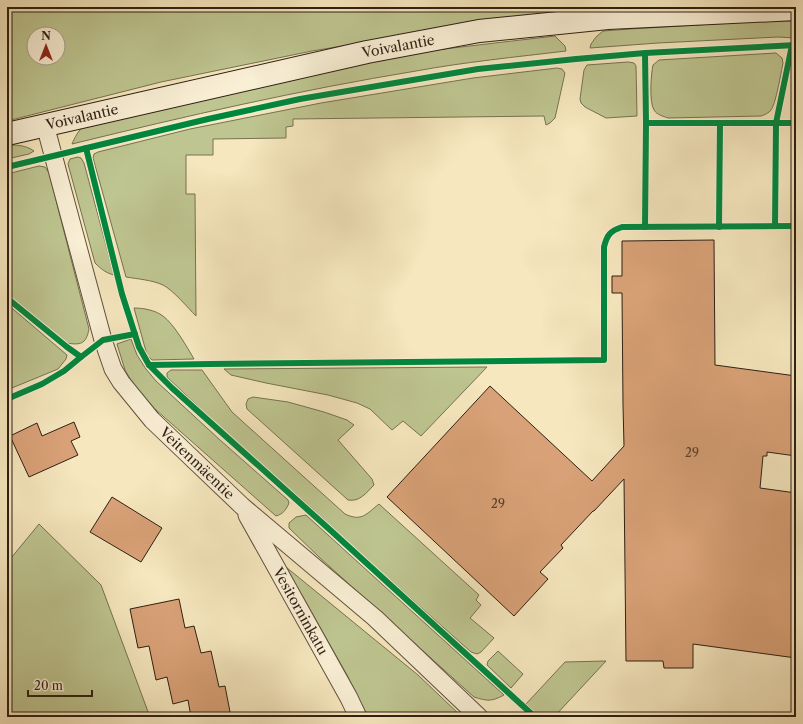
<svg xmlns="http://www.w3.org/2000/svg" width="803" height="724" viewBox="0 0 803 724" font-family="'Libre Caslon Text',serif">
  <rect width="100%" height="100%" fill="#f6e7be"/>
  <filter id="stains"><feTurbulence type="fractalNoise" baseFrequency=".005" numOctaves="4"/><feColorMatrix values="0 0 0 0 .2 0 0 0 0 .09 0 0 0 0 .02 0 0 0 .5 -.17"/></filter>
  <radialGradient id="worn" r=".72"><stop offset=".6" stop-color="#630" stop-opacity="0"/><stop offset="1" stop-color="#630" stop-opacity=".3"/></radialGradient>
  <g fill="#bec590" stroke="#767252" fill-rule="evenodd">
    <path d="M7,7H638L433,31L312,51L161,82L7,121ZM34,34H58V58H34Z"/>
    <polygon points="764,21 796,21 796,38 778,37 658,43 590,48 591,44 596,37 603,31 630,29"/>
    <path d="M555,36L565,46L566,51C516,57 465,62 416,71C300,90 186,116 72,144C75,137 78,131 84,126L197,97L419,52L478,45Z"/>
    <path d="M776,53L782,58L783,63C781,73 776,103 771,110C769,113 764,115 761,116L668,118C663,116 657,115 654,110C649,101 651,75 653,65L659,60Z"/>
    <polygon points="628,62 634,63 636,66 637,116 606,118 585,107 581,103 580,99 584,70 587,65"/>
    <path d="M557,68L562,69L565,73L555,118L550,123L546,125L544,116L293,119V126L286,127V138L213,139V155H186V194H195L196,316C188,308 173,290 163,285C152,280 138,279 126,277L93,158L94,154L98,152L190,129L321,103L473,78Z"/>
    <path d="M7,145C16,145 26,145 34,151L29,154L7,159Z"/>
    <path d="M78,157L81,158L84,163L114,275C106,273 101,269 95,263L68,164L70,159Z"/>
    <path d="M39,166L45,167L49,173L89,329C86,345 80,345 66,343L7,294V174Z"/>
    <polygon points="7,304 67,355 66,359 58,369 7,390"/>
    <path d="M134,308C143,308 155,310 163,316C174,324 187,347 194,359L152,360L147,355Z"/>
    <path d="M131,339L137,355L146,369L156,381L220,440L288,500L289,503C286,510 283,514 276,516L155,409L135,387L125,370L117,344Z"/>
    <polygon points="487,367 421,436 403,421 392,430 370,409 357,403 328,395 266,383 231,375 224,369"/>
    <path d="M171,370H202L232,412L345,514C362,522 366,514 379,504L479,595L476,600L481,605L470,618L494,638L481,652L477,654L471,652L389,579L308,505L239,445L167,377V373Z"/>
    <path d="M253,397L288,402L324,412L347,420L354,425L338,440L372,479L374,485C366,493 360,502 348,500L247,409L246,404L248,399Z"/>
    <path d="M306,515L504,695C491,702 487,701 474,697L319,557L289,528V523L296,517Z"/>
    <polygon points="39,524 101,585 150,717 7,717 7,563"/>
    <polygon points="286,567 418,675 462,717 368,717 347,675"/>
    <polygon points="498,651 523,674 511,688 487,665 488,661"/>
    <polygon points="606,661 554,717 541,717 526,704 565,662"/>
  </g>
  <g fill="#d9a177" stroke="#2e1f13">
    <polygon points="714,240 715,365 796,376 796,456 767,452 767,456 763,456 760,488 796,493 796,658 693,644 693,668 664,668 663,661 626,661 624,479 594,511 593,511 561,545 563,548 540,572 548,579 514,616 387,497 490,386 592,481 624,446 623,405 622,293 612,293 612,276 622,276 622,241"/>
    <polygon points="74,422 80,437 71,441 78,455 29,477 10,436 37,423 42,436"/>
    <polygon points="112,497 162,528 141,562 90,532"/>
    <polygon points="179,599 185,628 194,626 201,653 211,651 219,687 225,686 231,717 191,717 188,700 173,704 167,677 156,680 149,646 138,648 130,609"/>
  </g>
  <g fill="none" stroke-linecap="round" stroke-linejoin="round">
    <g stroke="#60513e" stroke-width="19">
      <g id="street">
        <path id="s1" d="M45,125L103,340L113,369L121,382L152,420L242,506L375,618L479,717"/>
        <path id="s2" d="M247,515L349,698L358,717"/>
      </g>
    </g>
    <g stroke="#2e1f13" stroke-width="24">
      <g id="secondary">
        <path id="s3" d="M7,134L367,52L479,31L608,18L796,9"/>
      </g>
    </g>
    <use href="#street" stroke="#f9efd5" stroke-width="17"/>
    <use href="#secondary" stroke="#f9efd5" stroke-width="22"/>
    <g stroke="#f9efd5" stroke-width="8">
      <g id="cycleway">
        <polyline points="645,53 646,123 645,227"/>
        <polyline points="646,123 796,123"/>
        <polyline points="86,148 122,294 139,347 149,365 172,388 328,528 535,717"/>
        <polyline points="7,167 208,119 300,99 478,69 576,59 645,53 796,45"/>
        <polyline points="775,226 776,123 792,45"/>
        <polyline points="719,227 720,123"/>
        <polyline points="7,298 67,347 81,357 103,340 135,334"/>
        <path d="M149,365L210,364L604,360V247C607,235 610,231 622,227L796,226"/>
        <polyline points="7,399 42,384 64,371 81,357"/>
      </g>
    </g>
    <use href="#cycleway" stroke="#00873e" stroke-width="6"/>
  </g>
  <g text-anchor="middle" stroke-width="3" stroke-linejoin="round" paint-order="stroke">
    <g font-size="12" fill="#59402c">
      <text x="692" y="457">29</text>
      <text x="498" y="508">29</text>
    </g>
    <g font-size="14" fill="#2e1f13" stroke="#f9efd5">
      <text dy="5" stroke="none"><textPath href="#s3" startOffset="401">Voivalantie</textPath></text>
      <text dy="5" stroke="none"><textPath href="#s3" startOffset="77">Voivalantie</textPath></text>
      <text dy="5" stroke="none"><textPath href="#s1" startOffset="380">Veitenmäentie</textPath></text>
      <text dy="5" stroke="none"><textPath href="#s2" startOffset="110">Vesitorninkatu</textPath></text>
    </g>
  </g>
  <rect width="803" height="724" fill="none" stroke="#f6e7be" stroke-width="24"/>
  <rect x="8" y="8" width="787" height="708" fill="none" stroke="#2e1f13" stroke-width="2"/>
  <rect x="12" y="12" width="779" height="700" fill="none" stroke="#2e1f13"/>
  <g transform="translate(46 46)"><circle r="19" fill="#f9efd5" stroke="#a89c87"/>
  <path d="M0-3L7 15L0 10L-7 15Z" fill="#8f2418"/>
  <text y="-6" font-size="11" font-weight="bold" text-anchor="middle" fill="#2e1f13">N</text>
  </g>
  <path d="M28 690v6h64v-6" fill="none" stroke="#2e1f13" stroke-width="2"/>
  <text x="34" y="690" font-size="12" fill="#2e1f13" stroke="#f9efd5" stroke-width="3" paint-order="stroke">20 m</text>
  <rect width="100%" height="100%" filter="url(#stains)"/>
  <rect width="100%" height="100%" fill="url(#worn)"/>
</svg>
